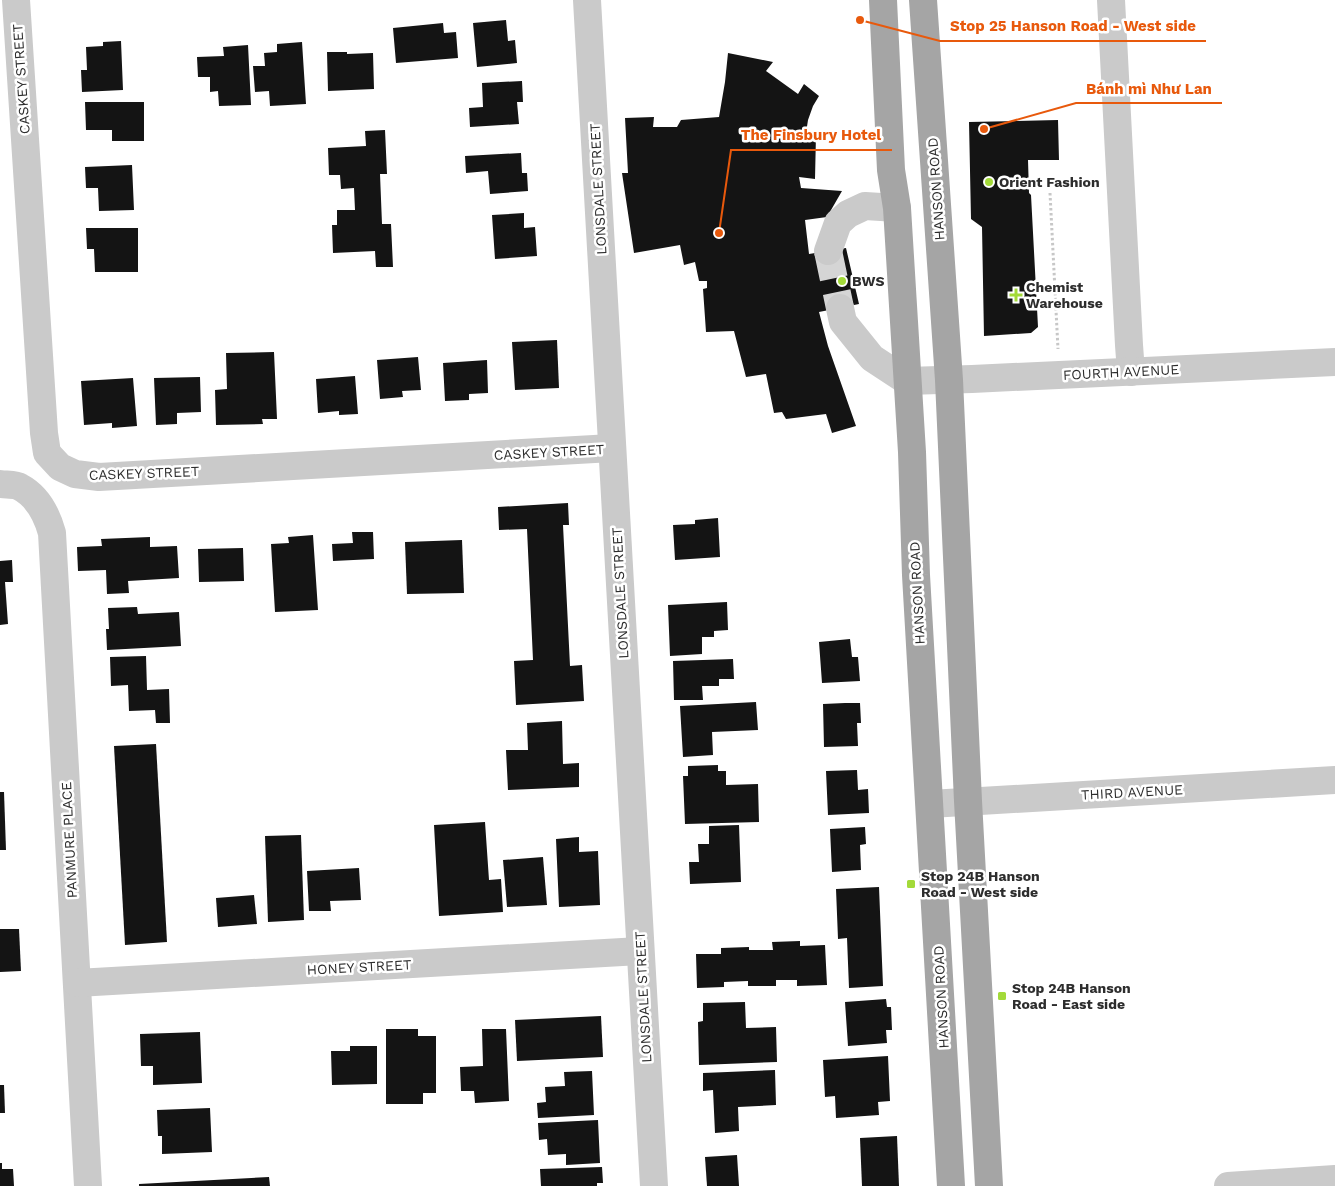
<svg xmlns="http://www.w3.org/2000/svg" width="1335" height="1186" viewBox="0 0 1335 1186" font-family="'Work Sans',sans-serif">
  <rect width="100%" height="100%" fill="#fff"/>
  <g fill="#141414">
    <polygon points="506,20 508,41 515,40 517,63 477,67 473,23"/>
    <polygon points="443,23 444,33 456,32 458,58 396,63 393,28"/>
    <polygon points="121,41 123,90 82,92 81,70 87,70 86,47 103,46 103,42"/>
    <polygon points="302,42 306,104 270,106 269,91 255,92 253,66 265,66 264,53 277,52 277,44"/>
    <polygon points="248,45 251,105 219,106 218,91 210,92 210,77 198,77 197,57 224,56 223,47"/>
    <polygon points="327,52 347,52 347,54 373,53 374,89 328,91"/>
    <polygon points="728,53 773,62 766,71 798,94 804,84 819,96 813,106 808,120 806,133 816,134 815,179 799,177 801,188 842,191 827,217 805,220 809,254 846,248 859,304 819,312 828,346 856,426 832,433 826,414 786,419 782,412 774,413 766,374 746,377 734,331 706,332 703,289 707,288 707,281 699,281 695,262 684,265 680,245 634,253 622,173 628,173 625,118 654,117 653,127 677,127 681,120 719,117 725,82"/>
    <polygon points="522,81 523,102 517,102 519,124 470,127 469,108 483,107 482,83"/>
    <polygon points="85,102 144,102 144,141 112,141 112,130 86,130"/>
    <polygon points="1058,120 1059,160 1028,160 1029,193 1031,195 1038,327 1031,333 984,336 982,227 971,219 969,122"/>
    <polygon points="385,130 387,174 380,174 382,224 391,224 393,267 376,267 375,251 333,253 332,225 337,225 337,210 355,210 354,188 341,189 340,175 329,175 328,148 366,146 365,131"/>
    <polygon points="521,153 522,173 527,173 528,191 490,194 488,171 466,173 465,156"/>
    <polygon points="132,165 134,210 99,211 98,188 86,188 85,167"/>
    <polygon points="524,213 524,228 535,227 537,256 495,259 492,215"/>
    <polygon points="86,228 138,228 138,272 95,272 94,249 87,249"/>
    <polygon points="557,340 559,388 515,390 512,342"/>
    <polygon points="274,352 277,419 262,419 263,424 216,425 215,390 227,389 226,353"/>
    <polygon points="418,357 421,390 402,391 403,397 380,399 377,360"/>
    <polygon points="487,360 488,393 469,394 469,400 445,401 443,363"/>
    <polygon points="355,376 358,414 339,415 339,411 318,413 316,379"/>
    <polygon points="200,377 201,412 177,413 177,424 156,425 154,378"/>
    <polygon points="133,378 137,426 112,428 112,423 84,425 81,381"/>
    <polygon points="568,503 569,525 563,525 570,666 582,665 584,701 516,705 514,661 533,660 527,529 499,530 498,507"/>
    <polygon points="718,518 720,557 675,560 673,525 695,524 695,520"/>
    <polygon points="352,532 373,532 374,559 333,561 332,544 353,543"/>
    <polygon points="313,535 318,610 275,612 271,544 289,543 288,537"/>
    <polygon points="150,537 150,547 177,546 179,578 128,581 129,593 107,594 106,570 78,571 77,547 102,546 101,539"/>
    <polygon points="462,540 464,593 407,594 405,542"/>
    <polygon points="243,548 244,581 199,582 198,549"/>
    <polygon points="12,560 13,582 5,582 8,624 0,625 0,561"/>
    <polygon points="727,602 728,630 714,631 714,637 702,637 702,654 670,656 668,605"/>
    <polygon points="137,607 138,614 179,612 181,646 107,650 106,629 109,629 108,608"/>
    <polygon points="850,639 852,657 858,657 860,681 822,683 819,642"/>
    <polygon points="146,656 147,690 169,689 170,723 156,723 155,710 129,711 128,685 111,686 110,657"/>
    <polygon points="733,659 734,679 719,679 719,686 702,686 703,700 674,700 673,661"/>
    <polygon points="756,702 758,730 712,732 713,755 683,757 680,706"/>
    <polygon points="845,703 860,703 861,723 857,723 858,746 824,747 823,704"/>
    <polygon points="562,721 563,764 579,763 579,787 508,790 506,750 528,750 527,723"/>
    <polygon points="156,744 167,942 125,945 114,746"/>
    <polygon points="718,765 718,771 726,771 726,785 758,784 759,822 685,824 683,776 688,776 688,766"/>
    <polygon points="857,770 858,790 868,789 869,813 828,815 826,771"/>
    <polygon points="0,792 4,792 6,850 0,850"/>
    <polygon points="485,822 489,880 501,879 503,912 439,916 434,825"/>
    <polygon points="739,825 741,882 690,884 689,862 699,862 698,844 709,844 709,826"/>
    <polygon points="865,827 866,844 860,845 861,870 832,872 830,829"/>
    <polygon points="301,835 304,920 268,922 265,836"/>
    <polygon points="579,837 579,852 598,851 600,905 559,907 556,839"/>
    <polygon points="543,857 547,905 507,907 503,860"/>
    <polygon points="359,868 361,900 330,901 331,911 309,911 307,871"/>
    <polygon points="879,887 883,986 849,988 847,938 838,939 836,889"/>
    <polygon points="254,895 257,924 218,927 216,898"/>
    <polygon points="0,929 19,929 21,971 0,972"/>
    <polygon points="800,941 800,946 825,945 827,985 797,986 797,980 776,980 776,986 748,986 748,981 724,982 724,987 697,988 696,954 721,954 721,948 749,947 749,950 773,950 772,942"/>
    <polygon points="886,999 887,1007 891,1007 892,1030 886,1030 887,1043 848,1046 845,1002"/>
    <polygon points="745,1002 746,1028 776,1027 777,1062 699,1065 698,1022 703,1021 703,1003"/>
    <polygon points="601,1016 603,1057 517,1061 515,1020"/>
    <polygon points="386,1029 418,1029 418,1036 436,1036 436,1093 423,1093 423,1104 386,1104"/>
    <polygon points="482,1029 506,1029 509,1101 475,1103 474,1091 461,1091 460,1067 483,1066"/>
    <polygon points="200,1032 202,1083 153,1085 153,1066 141,1066 140,1034"/>
    <polygon points="350,1046 377,1046 377,1084 332,1085 331,1051 350,1051"/>
    <polygon points="888,1056 890,1101 878,1102 879,1115 836,1118 835,1096 825,1097 823,1060"/>
    <polygon points="775,1070 776,1105 738,1107 739,1131 715,1133 713,1090 703,1091 703,1073"/>
    <polygon points="592,1071 594,1115 538,1118 537,1103 546,1102 545,1087 565,1086 564,1072"/>
    <polygon points="0,1085 4,1085 5,1113 0,1113"/>
    <polygon points="210,1108 212,1152 162,1154 162,1136 158,1136 157,1110"/>
    <polygon points="598,1120 600,1163 566,1165 566,1154 548,1155 547,1139 539,1140 538,1123"/>
    <polygon points="897,1136 899,1186 862,1186 860,1138"/>
    <polygon points="737,1155 739,1186 707,1186 705,1157"/>
    <polygon points="0,1163 2,1163 2,1169 13,1169 14,1186 0,1186"/>
    <polygon points="602,1167 603,1183 597,1183 597,1186 541,1186 540,1169"/>
    <polygon points="269,1177 270,1186 139,1186 139,1184"/>
  </g>
  <g fill="none" stroke-linecap="round" stroke-linejoin="round">
    <polyline stroke="#d5d5d5" stroke-width="28" stroke-dasharray="28 14" stroke-linecap="butt" points="828,251 840,308"/>
    <polyline stroke="#c7c7c7" stroke-width="3" stroke-dasharray="2.5 2.5" stroke-linecap="butt" points="1050,193 1058,349"/>
    <g stroke="#cacaca" stroke-width="28">
      <polyline points="16,0 44,433 47,453 60,467 75,474 99,477 612,448"/>
      <polyline points="587,0 654,1186"/>
      <polyline points="1111,0 1129,345 1131,372"/>
      <polyline points="828,251 838,223 848,214 865,206 897,208"/>
      <polyline points="840,308 843,322 872,358 907,381 972,379 1335,362"/>
      <path d="M0,484C6,485 15,484 20,487C37,496 47,515 52,533L88,1186"/>
      <polyline points="930,804 1335,780"/>
      <polyline points="77,983 640,951"/>
      <polyline points="1228,1186 1335,1179"/>
    </g>
    <g stroke="#a5a5a5" stroke-width="28">
      <polyline points="883,0 891,170 897,208 912,452 916,575 951,1186"/>
      <polyline points="923,0 949,380 968,801 989,1186"/>
    </g>
  </g>
  <g fill="#a3da39" stroke="#fff" stroke-width="2">
    <circle cx="989" cy="182" r="5"/>
    <circle cx="842" cy="281" r="5"/>
    <path d="M1013.5 287.5h5v5h5v5h-5v5h-5v-5h-5v-5h5z"/>
    <rect x="906" y="879" width="10" height="10" rx="2.5"/>
    <rect x="997" y="991" width="10" height="10" rx="2.5"/>
  </g>
  <g text-anchor="middle" stroke-width="5" stroke-linejoin="round" paint-order="stroke">
    <g font-size="14" fill="#2d2d2d" stroke="#fff">
      <text transform="translate(21 79) rotate(-94)" y="5">CASKEY STREET</text>
      <text transform="translate(598 189) rotate(-93)" y="5">LONSDALE STREET</text>
      <text transform="translate(936 189) rotate(-94)" y="5">HANSON ROAD</text>
      <text transform="translate(1121 372) rotate(-3)" y="5">FOURTH AVENUE</text>
      <text transform="translate(549 452) rotate(-3)" y="5">CASKEY STREET</text>
      <text transform="translate(144 473) rotate(-2)" y="5">CASKEY STREET</text>
      <text transform="translate(620 593) rotate(-93)" y="5">LONSDALE STREET</text>
      <text transform="translate(917 593) rotate(-93)" y="5">HANSON ROAD</text>
      <text transform="translate(1132 792) rotate(-3)" y="5">THIRD AVENUE</text>
      <text transform="translate(69 840) rotate(-93)" y="5">PANMURE PLACE</text>
      <text transform="translate(359 967) rotate(-3)" y="5">HONEY STREET</text>
      <text transform="translate(643 997) rotate(-93)" y="5">LONSDALE STREET</text>
      <text transform="translate(941 997) rotate(-93)" y="5">HANSON ROAD</text>
    </g>
    <g font-size="14" font-weight="bold" fill="#2d2d2d" stroke="#fff" text-anchor="start">
      <text x="999" y="187">Orient Fashion</text>
      <text x="852" y="286">BWS</text>
      <text x="1026" y="292">Chemist<tspan x="1026" dy="16">Warehouse</tspan></text>
      <text x="921" y="881">Stop 24B Hanson<tspan x="921" dy="16">Road - West side</tspan></text>
      <text x="1012" y="993">Stop 24B Hanson<tspan x="1012" dy="16">Road - East side</tspan></text>
    </g>
  </g>
  <path fill="none" stroke="#e8590c" stroke-width="2" d="M860 20L940 41H1206M984 129L1076 103H1222M719 233L731 150H892"/>
  <g fill="#e8590c" stroke="#fff" stroke-width="2">
    <circle cx="860" cy="20" r="5"/>
    <circle cx="984" cy="129" r="5"/>
    <circle cx="719" cy="233" r="5"/>
  </g>
  <g font-size="15" text-anchor="middle" font-weight="bold" fill="#e8590c" stroke="#fff" stroke-width="5" stroke-linejoin="round" paint-order="stroke">
    <text x="1073" y="31">Stop 25 Hanson Road - West side</text>
    <text x="1149" y="94">Bánh mì Như Lan</text>
    <text x="811" y="140">The Finsbury Hotel</text>
  </g>
</svg>
